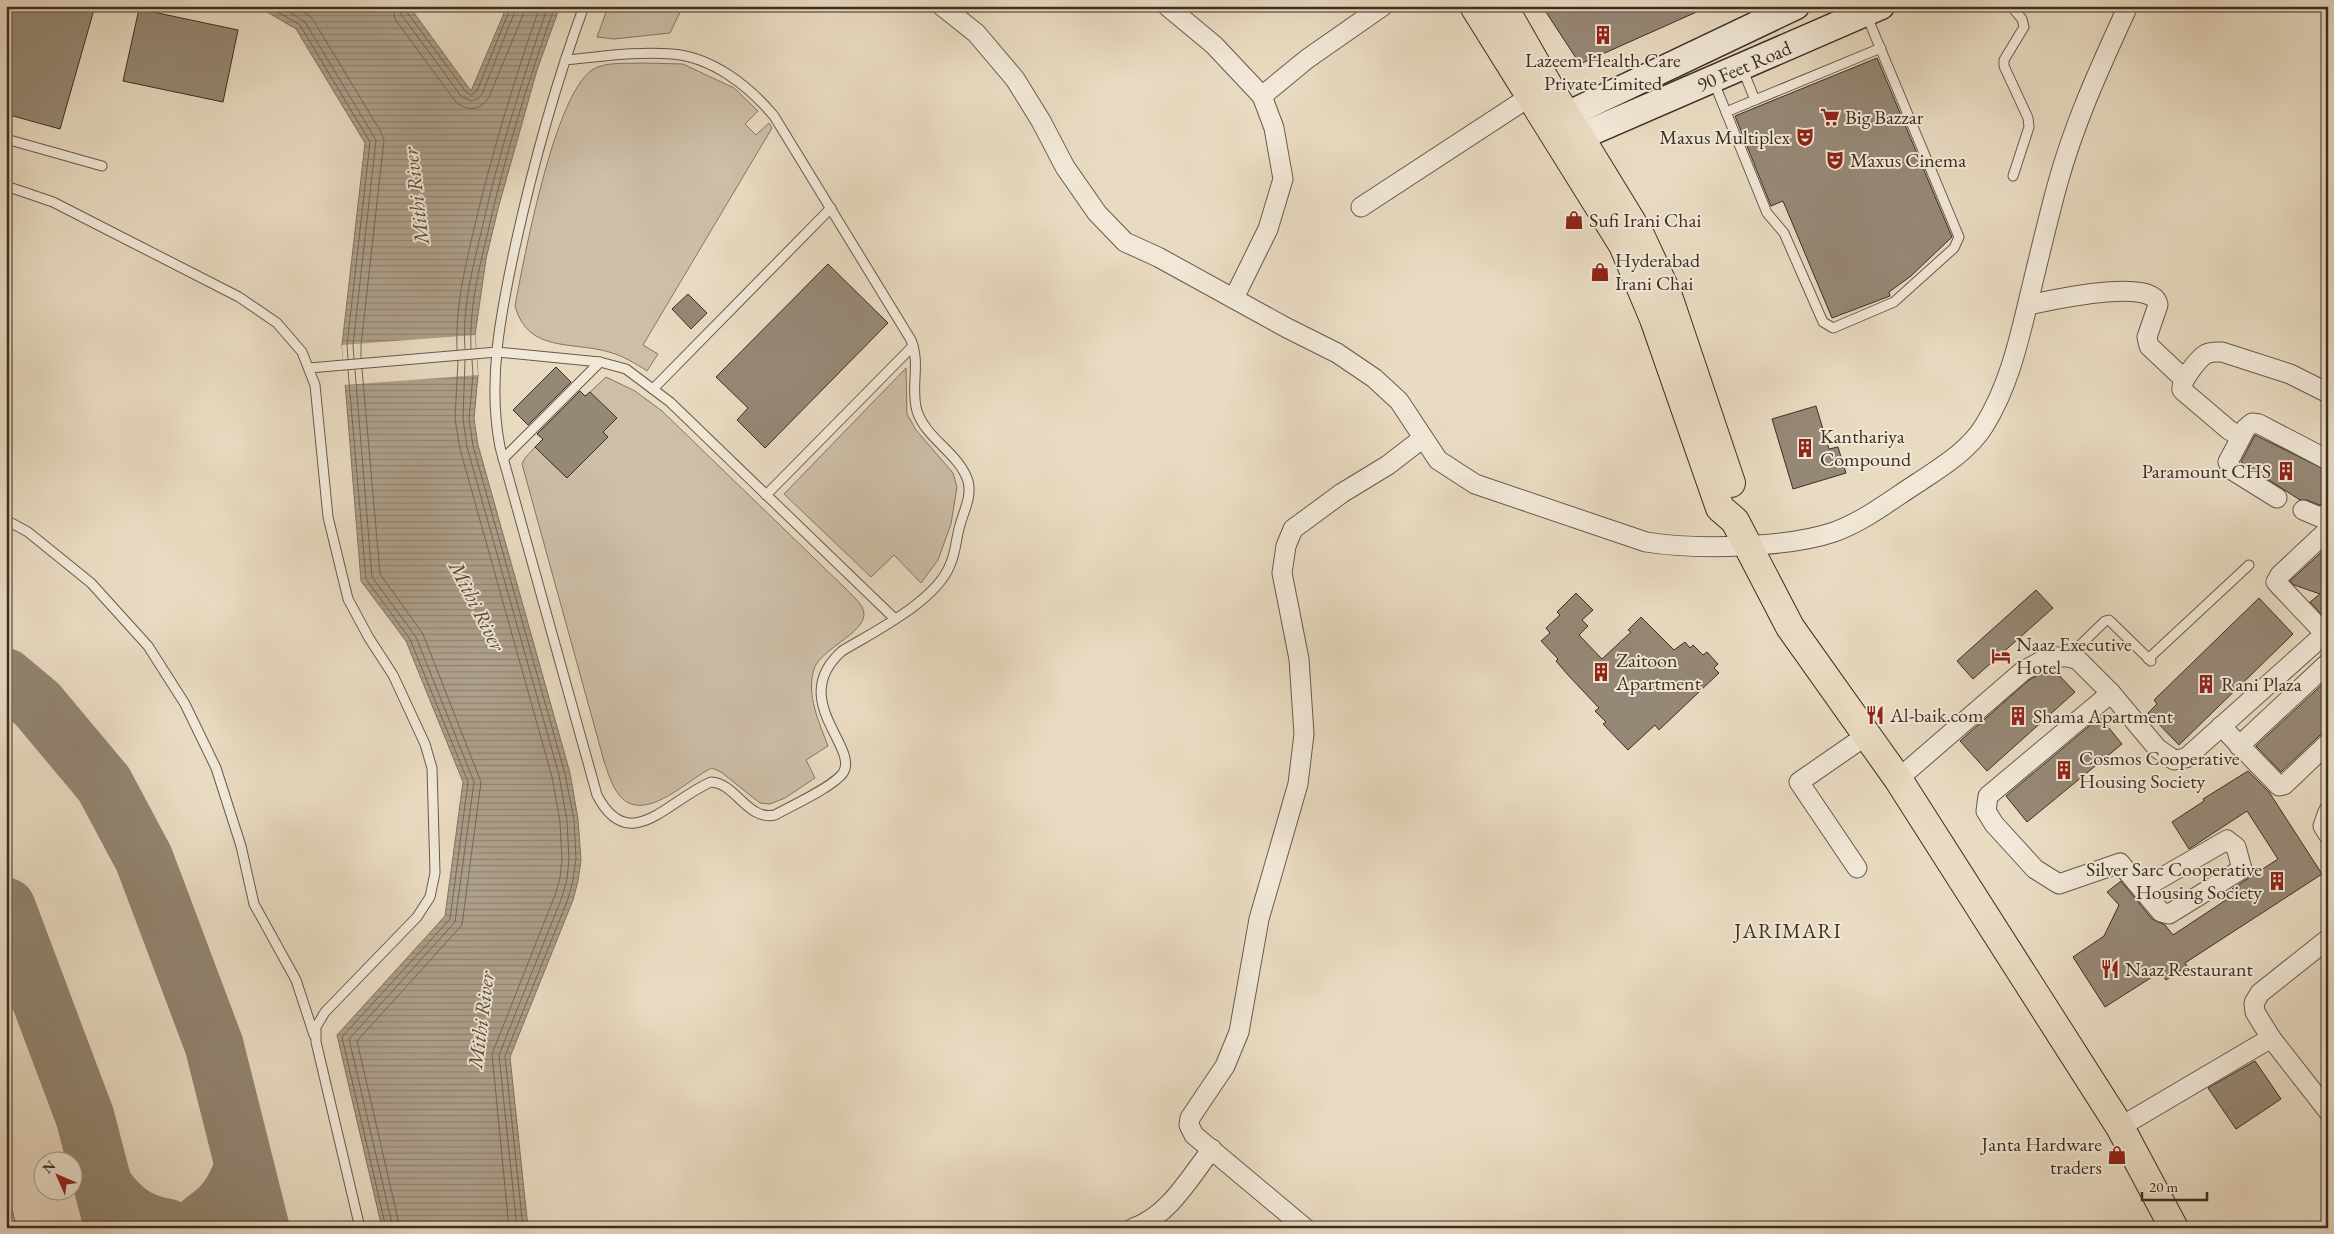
<svg xmlns="http://www.w3.org/2000/svg" width="2334" height="1234" viewBox="0 0 2334 1234" font-family="'EB Garamond',serif">
  <defs>
    <pattern id="water-rules" width="6" height="5" patternUnits="userSpaceOnUse" patternTransform="scale(1.25)"><rect width="6" height="5" fill="#aea18c"/><path d="M0 2.5h6" fill="none" stroke="#8f8472"/></pattern>
  </defs>
  <rect width="100%" height="100%" fill="#e9dbc2"/>
  <filter id="stains"><feTurbulence type="fractalNoise" baseFrequency=".004" numOctaves="4"/><feColorMatrix values="0 0 0 0 .2 0 0 0 0 .09 0 0 0 0 .02 0 0 0 .5 -.17"/></filter>
  <radialGradient id="worn" r=".72"><stop offset=".6" stop-color="#630" stop-opacity="0"/><stop offset="1" stop-color="#630" stop-opacity=".3"/></radialGradient>
  <g fill="#ccbea7" stroke="#847665">
    <polygon points="623,6 683,6 670,33 614,39 597,37 608,7 620,12"/>
    <path d="M644,63L683,64L734,88L758,111L745,124L756,135L769,123L772,128L643,345L658,354L647,371C635,363 623,356 609,352C571,341 528,353 515,306C524,258 554,96 592,70C605,61 629,64 644,63Z"/>
    <polygon points="906,368 907,414 916,430 953,473 957,487 951,524 938,560 921,583 894,555 871,577 784,494"/>
    <path d="M606,377L635,391L662,411L844,587C850,593 858,600 862,607C875,630 821,647 814,669C806,695 819,722 828,746L806,760L815,778L785,798L770,804L760,803L721,772L712,768C689,778 645,825 620,796C612,787 608,773 604,761L522,464L525,458L535,447L567,478L608,437L603,432L616,418L590,392Z"/>
  </g>
  <polygon fill="url(#water-rules)" stroke="#807362" points="257,6 409,6 471,91 507,6 560,6 537,70 499,205 486,259 475,335 478,375 474,419 478,445 570,773 578,819 581,860 578,881 573,900 510,1057 528,1228 382,1228 337,1035 445,916 463,782 406,641 361,581 342,345 365,143 296,29"/>
  <polygon fill="#e9dbc2" points="475,335 478,375 344,385 342,345"/>
  <g fill="none" stroke-linecap="round" stroke-linejoin="round">
    <g stroke="#756858" stroke-width="1">
      <polyline points="267,6 300,25 370,142 347,345 348,359"/>
      <polyline points="280,6 305,22 376,140 353,345 354,359"/>
      <polyline points="295,6 312,18 381,132 384,140 361,345 361,358"/>
      <path d="M392,6L395,19L455,101C466,112 481,111 489,97L523,15L525,6"/>
      <polyline points="399,6 401,14 461,96 471,101 478,99 482,94 517,6"/>
      <polyline points="405,6 406,11 466,92 471,95 477,91 511,6"/>
      <path d="M465,349C462,310 472,270 481,233C498,156 522,80 548,6"/>
      <path d="M471,349C469,311 478,272 487,236C504,158 528,81 555,6"/>
      <path d="M457,350C455,311 464,271 473,233C491,156 514,80 540,6"/>
      <polyline points="465,360 463,419 467,447 559,775 567,821 569,859 567,879 562,897 499,1055 517,1228"/>
      <polyline points="472,360 473,375 469,419 473,446 565,774 574,820 576,859 573,880 568,899 505,1056 523,1228"/>
      <polyline points="458,361 455,419 460,449 552,777 560,822 562,859 560,878 555,895 492,1054 509,1228"/>
      <polyline points="362,369 380,574 423,634 481,782 462,925 357,1041 400,1228"/>
      <polyline points="348,370 366,579 410,639 468,782 450,919 342,1037 386,1228"/>
      <polyline points="355,370 372,577 416,637 474,782 455,922 349,1039 393,1228"/>
    </g>
    <g stroke="#928572" stroke-width="59">
      <polyline points="6,678 37,704 104,784 144,859 214,1045 260,1228"/>
      <polyline points="6,907 85,1117 114,1228"/>
      <path d="M103,1186C121,1210 136,1223 167,1228"/>
      <path d="M203,1222C226,1206 234,1193 244,1167"/>
    </g>
  </g>
  <g fill="#968876" stroke="#3c2f23">
    <polygon points="6,6 95,6 60,129 6,114"/>
    <polygon points="1542,6 1710,6 1580,64"/>
    <polygon points="139,9 238,30 223,102 123,81"/>
    <polygon points="1877,58 1952,237 1911,276 1889,292 1890,296 1832,318 1783,201 1771,206 1735,116"/>
    <polygon points="828,264 888,323 765,448 737,420 748,408 716,377"/>
    <polygon points="688,294 707,313 691,329 672,309"/>
    <polygon points="556,367 571,382 528,425 513,410"/>
    <polygon points="580,391 585,396 590,392 617,418 603,432 608,437 567,478 535,447 543,439 537,434"/>
    <polygon points="1816,406 1829,449 1838,447 1846,473 1793,489 1772,419"/>
    <polygon points="2255,435 2328,471 2328,501 2319,505 2307,500 2300,500 2241,462"/>
    <polygon points="2328,546 2328,611 2323,616 2310,602 2320,594 2294,585 2290,581"/>
    <polygon points="2036,590 2053,608 1973,679 1957,661"/>
    <polygon points="1576,593 1593,610 1582,620 1588,626 1579,635 1602,659 1631,632 1628,630 1641,617 1674,650 1685,642 1690,648 1693,645 1703,655 1707,652 1718,664 1714,668 1719,673 1659,730 1655,725 1628,750 1603,724 1606,722 1595,711 1599,708 1568,675 1556,661 1558,659 1541,641 1550,633 1546,628 1560,615 1557,612"/>
    <polygon points="2259,598 2293,634 2179,745 2148,713 2157,704 2154,700"/>
    <polygon points="2052,668 2075,692 1987,771 1960,741 2029,680"/>
    <polygon points="2328,679 2328,732 2320,735 2281,772 2256,746"/>
    <polygon points="2100,717 2122,744 2027,822 2006,796"/>
    <polygon points="2248,771 2269,792 2322,874 2185,963 2187,966 2166,980 2160,972 2105,1007 2073,957 2104,936 2119,905 2107,892 2121,881 2152,919 2165,925 2173,935 2235,894 2232,889 2278,859 2247,811 2189,849 2172,822 2204,801 2203,799"/>
    <polygon points="2255,1061 2281,1099 2236,1129 2208,1088"/>
  </g>
  <g fill="none" stroke-linecap="round" stroke-linejoin="round">
    <g stroke="#675a4b" stroke-width="11">
      <g id="lane">
        <polyline points="2011,6 2022,19 2024,27 2004,60 2004,66 2028,118 2029,127 2013,176"/>
        <path d="M565,60C599,57 637,51 672,54C712,57 749,86 774,116L911,340C921,365 910,387 917,411C926,439 959,453 968,481C972,497 964,510 960,525C956,538 956,552 950,565C936,601 875,631 842,651C787,700 860,747 843,773C833,787 791,806 775,815C747,821 736,783 711,782C668,800 629,857 597,795L500,447C487,381 501,312 515,247C533,165 555,85 584,6"/>
        <polyline points="1742,68 1755,100"/>
        <polyline points="1713,80 1767,213 1784,233 1823,322 1833,328 1894,302 1954,248 1959,237 1866,14"/>
        <polyline points="1726,112 1881,48"/>
        <polyline points="6,139 102,166"/>
        <polyline points="6,186 53,202 239,297 277,323 302,352 315,385 328,517 348,599 369,638 393,675 425,744 432,768 435,873 430,897 417,917 325,1012 316,1027 316,1042 360,1228"/>
        <polyline points="309,368 497,352 600,362 626,369 670,402 894,618"/>
        <polyline points="653,389 831,208"/>
        <polyline points="503,459 600,362"/>
        <polyline points="766,495 913,346"/>
        <polyline points="6,520 28,532 91,583 148,646 185,704 216,768 241,846 254,904 296,980 314,1035"/>
        <polyline points="2068,657 2105,621 2109,620 2151,661"/>
        <polyline points="2148,659 2249,565"/>
        <polyline points="6,1205 11,1228"/>
      </g>
    </g>
    <g stroke="#675a4b" stroke-width="21">
      <g id="street">
        <path d="M942,6L976,33L1015,79L1041,121L1065,167L1097,213L1125,242L1158,257L1287,328L1337,353L1374,378L1399,401L1438,460L1475,484L1646,542C1696,550 1787,548 1834,532C1865,521 1892,499 1919,482C1943,466 1969,450 1984,426C2011,382 2020,335 2032,286C2040,253 2048,219 2057,186C2074,123 2101,65 2128,6"/>
        <polyline points="1167,6 1214,45 1262,96 1274,128 1283,179 1268,229 1234,298"/>
        <polyline points="1262,96 1307,59 1383,6"/>
        <polyline points="1361,207 1540,90"/>
        <path d="M2028,305C2048,301 2154,276 2158,305L2147,337L2149,346L2184,379"/>
        <path d="M2241,437L2229,430L2182,390C2180,381 2199,358 2206,354C2212,351 2216,352 2222,352L2290,374L2328,393"/>
        <polyline points="2277,498 2232,470 2228,462 2246,428 2252,423 2259,424 2328,460"/>
        <polyline points="2303,510 2322,518 2328,512"/>
        <polyline points="2328,530 2280,575 2276,582 2328,637"/>
        <polyline points="2111,693 1988,796 1986,811 1994,824 2035,869 2059,884 2120,863 2161,912 2169,914 2242,869 2236,847 2227,840 2142,889"/>
        <polyline points="2221,726 2279,786 2284,785 2328,743"/>
        <polyline points="2239,746 2328,663"/>
        <polyline points="1898,779 2023,671 2049,657 2068,657 2078,660 2111,693 2157,748 2174,760 2186,758 2328,631"/>
        <polyline points="2328,812 2323,826 2328,834"/>
        <polyline points="1857,868 1799,782 1867,735"/>
        <polyline points="2271,1038 2255,1012 2254,1003 2260,993 2328,939"/>
        <polyline points="2120,1127 2271,1038 2328,1111"/>
        <path d="M1133,1228C1168,1217 1190,1177 1212,1149"/>
        <polyline points="1305,1228 1194,1135 1189,1125 1190,1118 1225,1066 1239,1032 1259,919 1298,784 1304,734 1299,659 1282,573 1286,546 1293,529 1342,493 1388,465 1423,438"/>
      </g>
    </g>
    <g stroke="#3c2f23" stroke-width="29">
      <g id="secondary">
        <polyline points="1548,124 1796,6"/>
        <polyline points="1561,145 1881,6"/>
      </g>
    </g>
    <g stroke="#3c2f23" stroke-width="30">
      <g id="primary">
        <polyline points="1474,6 1623,245 1654,319 1720,508 1735,521 1790,627 1898,779 2120,1127 2174,1228"/>
        <polyline points="1503,6 1548,85 1641,237 1667,293 1731,483"/>
      </g>
    </g>
    <use href="#lane" stroke="#f1e8d7" stroke-width="9"/>
    <use href="#street" stroke="#f1e8d7" stroke-width="19"/>
    <use href="#secondary" stroke="#f1e8d7" stroke-width="26"/>
    <use href="#primary" stroke="#e9dbc2" stroke-width="28"/>
  </g>
  <defs>
    <g id="building-bare" transform="scale(1.5)"><path d="M-4-6H4V6H1V3H-1V6H-4ZM-2.5-4.3h1.7v1.8h-1.7ZM.8-4.3h1.7v1.8H.8ZM-2.5-1h1.7V.8h-1.7ZM.8-1h1.7V.8H.8Z" fill="#8f2418" stroke="#f1e8d7" stroke-width="2.5" paint-order="stroke"/></g>
    <g id="supermarket-bare" transform="scale(1.5)"><path d="M-6-5.5h2.5l.6 2H6L4.5 2H-2.5L-4.4-4H-6ZM-1.5 3.2a1.3 1.3 0 1 0 .1 0ZM3 3.2a1.3 1.3 0 1 0 .1 0Z" fill="#8f2418" stroke="#f1e8d7" stroke-width="2.5" paint-order="stroke"/></g>
    <g id="theatre-bare" transform="scale(1.5)"><path d="M-5-5.5Q0-4 5-5.5V0Q5 5 0 6Q-5 5-5 0ZM-3.3-2.5H-1v1.5H-3.3ZM1-2.5H3.3v1.5H1ZM-2.8 1Q0 5.5 2.8 1Z" fill="#8f2418" stroke="#f1e8d7" stroke-width="2.5" paint-order="stroke"/></g>
    <g id="shop-bare" transform="scale(1.5)"><path d="M-5-2.5h2.3a2.7 3.5 0 0 1 5.4 0H5L5.5 6h-11ZM-1.5-2.5h3a1.5 2.3 0 0 0-3 0Z" fill="#8f2418" stroke="#f1e8d7" stroke-width="2.5" paint-order="stroke"/></g>
    <g id="hotel-bare" transform="scale(1.5)"><path d="M-6-4.5h1.5V1H6V5H4.5V3h-9V5H-6ZM-4 0a1.8 1.8 0 1 1 3.6 0ZM.5 0V-2.5h3Q6-2.5 6 0Z" fill="#8f2418" stroke="#f1e8d7" stroke-width="2.5" paint-order="stroke"/></g>
    <g id="restaurant-bare" transform="scale(1.5)"><path d="M-5-6h1v4h1v-4h1v4h1v-4h1v5L-1.5 .5V6h-2V.5L-5-1ZM5-6V6H3V1.5H1.5Q1.5-4 5-6Z" fill="#8f2418" stroke="#f1e8d7" stroke-width="2.5" paint-order="stroke"/></g>
  </defs>
  <g fill-rule="evenodd">
    <use href="#building-bare" x="1603" y="35"/>
    <use href="#supermarket-bare" x="1830" y="117"/>
    <use href="#theatre-bare" x="1805" y="137"/>
    <use href="#theatre-bare" x="1835" y="160"/>
    <use href="#shop-bare" x="1574" y="220"/>
    <use href="#shop-bare" x="1600" y="272"/>
    <use href="#building-bare" x="1805" y="448"/>
    <use href="#building-bare" x="2286" y="471"/>
    <use href="#hotel-bare" x="2001" y="656"/>
    <use href="#building-bare" x="1601" y="672"/>
    <use href="#building-bare" x="2206" y="684"/>
    <use href="#restaurant-bare" x="1875" y="715"/>
    <use href="#building-bare" x="2018" y="716"/>
    <use href="#building-bare" x="2064" y="770"/>
    <use href="#building-bare" x="2277" y="881"/>
    <use href="#restaurant-bare" x="2110" y="969"/>
    <use href="#shop-bare" x="2117" y="1155"/>
  </g>
  <g text-anchor="middle" stroke-width="4" stroke-linejoin="round" paint-order="stroke">
    <g font-size="20" fill="#3c2f23" stroke="#f1e8d7" text-anchor="start">
      <text x="1603" y="67" text-anchor="middle">Lazeem Health Care<tspan x="1603" dy="23">Private Limited</tspan></text>
      <text x="1845" y="124">Big Bazzar</text>
      <text x="1790" y="144" text-anchor="end">Maxus Multiplex</text>
      <text x="1850" y="167">Maxus Cinema</text>
      <text x="1589" y="227">Sufi Irani Chai</text>
      <text x="1615" y="267">Hyderabad<tspan x="1615" dy="23">Irani Chai</tspan></text>
      <text x="1820" y="443">Kanthariya<tspan x="1820" dy="23">Compound</tspan></text>
      <text x="2271" y="478" text-anchor="end">Paramount CHS</text>
      <text x="2016" y="651">Naaz Executive<tspan x="2016" dy="23">Hotel</tspan></text>
      <text x="1616" y="667">Zaitoon<tspan x="1616" dy="23">Apartment</tspan></text>
      <text x="2221" y="691">Rani Plaza</text>
      <text x="1890" y="722">Al-baik.com</text>
      <text x="2033" y="723">Shama Apartment</text>
      <text x="2079" y="765">Cosmos Cooperative<tspan x="2079" dy="23">Housing Society</tspan></text>
      <text x="2262" y="876" text-anchor="end">Silver Sarc Cooperative<tspan x="2262" dy="23">Housing Society</tspan></text>
      <text x="2125" y="976">Naaz Restaurant</text>
      <text x="2102" y="1151" text-anchor="end">Janta Hardware<tspan x="2102" dy="23">traders</tspan></text>
    </g>
    <g font-size="20" fill="#3c2f23" stroke="#f1e8d7">
      <text transform="translate(1744 66) rotate(-23)" y="7">90 Feet Road</text>
    </g>
    <g font-size="21" font-style="italic" fill="#584c3d" stroke="#f1e8d7">
      <text transform="translate(416 196) rotate(-97)" y="7">Mithi River</text>
      <text transform="translate(477 606) rotate(63)" y="7">Mithi River</text>
      <text transform="translate(481 1020) rotate(-83)" y="7">Mithi River</text>
    </g>
    <g font-size="21" letter-spacing="1" fill="#3c2f23" stroke="#f1e8d7">
      <text x="1788" y="938">JARIMARI</text>
    </g>
  </g>
  <rect width="2334" height="1234" fill="none" stroke="#e9dbc2" stroke-width="25"/>
  <rect x="8" y="8" width="2319" height="1219" fill="none" stroke="#3c2f23" stroke-width="2.5"/>
  <rect x="12" y="12" width="2309" height="1209" fill="none" stroke="#3c2f23"/>
  <g transform="translate(58 1176) rotate(315)"><circle r="24" fill="#f1e8d7" stroke="#a99e8f"/>
  <path d="M0-4L9 19L0 12L-9 19Z" fill="#8f2418"/>
  <text y="-8" font-size="14" font-weight="bold" text-anchor="middle" fill="#3c2f23">N</text>
  </g>
  <path d="M2142 1192v8h65v-8" fill="none" stroke="#3c2f23" stroke-width="2.5"/>
  <text x="2149" y="1192" font-size="15" fill="#3c2f23" stroke="#f1e8d7" stroke-width="4" paint-order="stroke">20 m</text>
  <rect width="100%" height="100%" filter="url(#stains)"/>
  <rect width="100%" height="100%" fill="url(#worn)"/>
</svg>
